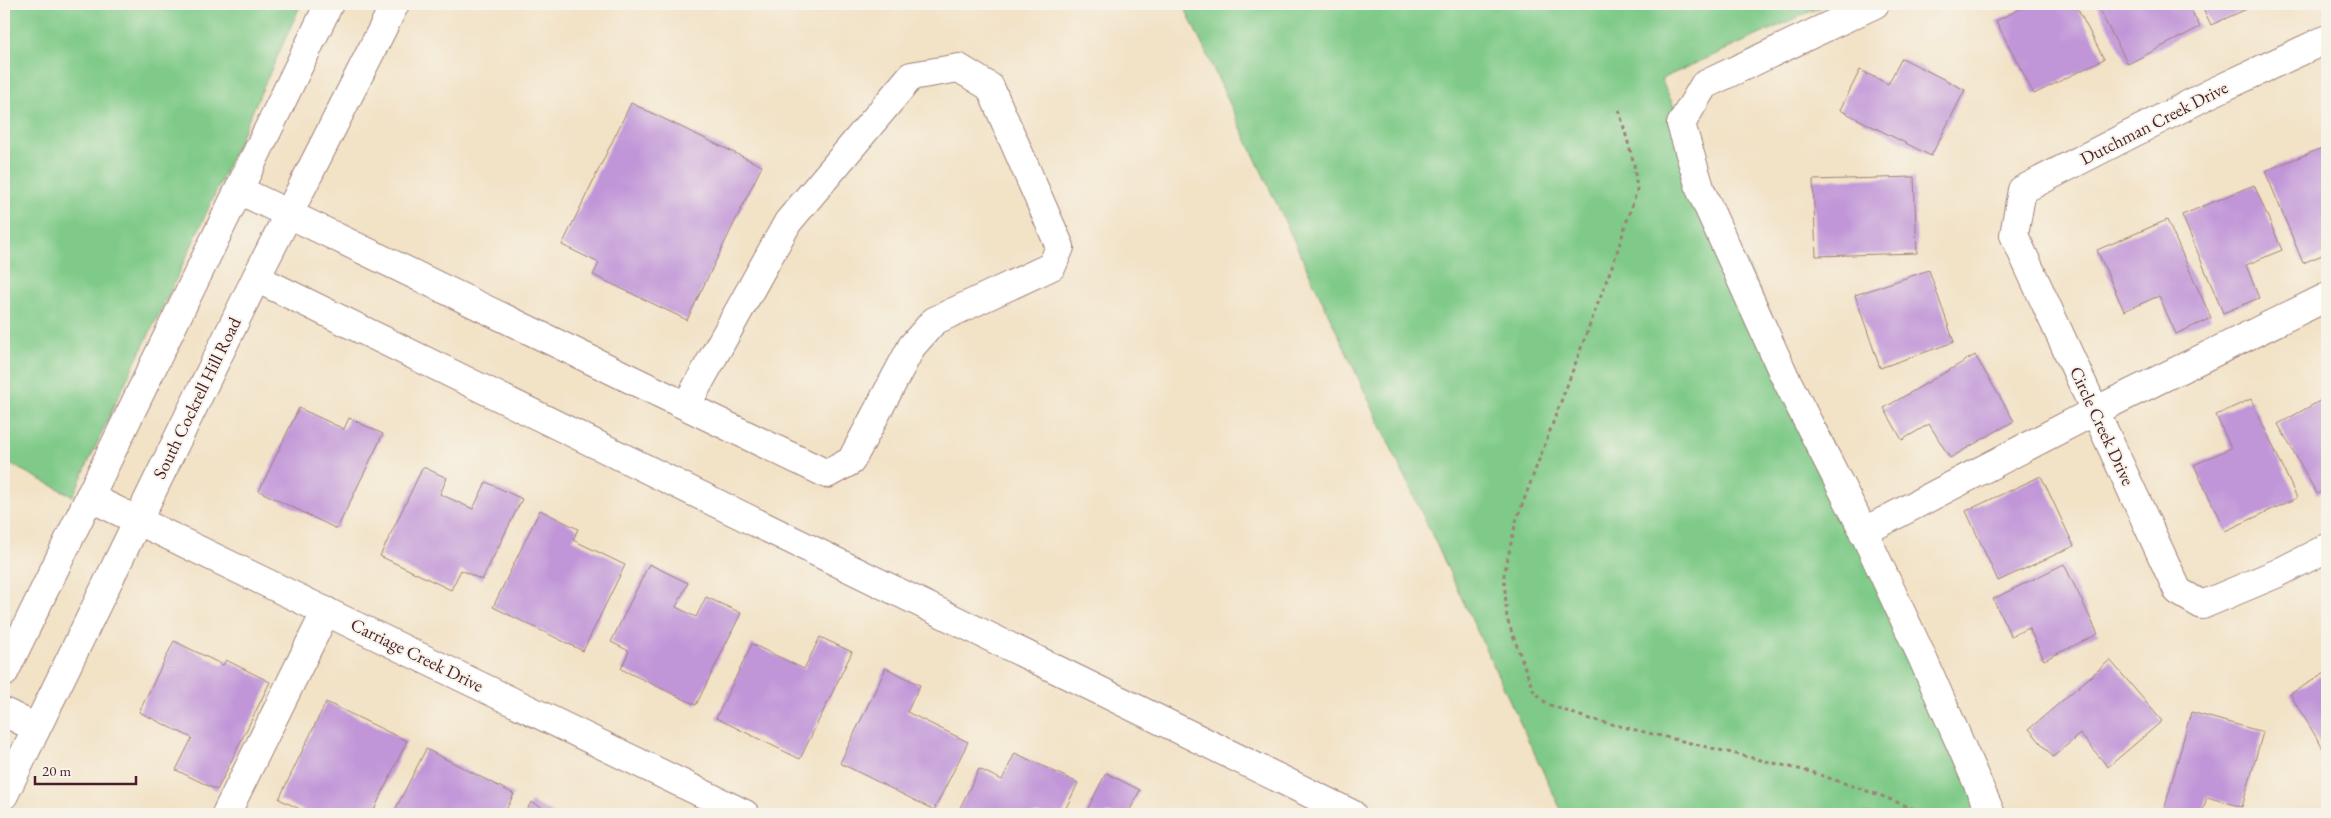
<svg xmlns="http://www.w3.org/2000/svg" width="2331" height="818" viewBox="0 0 2331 818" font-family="'EB Garamond',serif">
  <rect width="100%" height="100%" fill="#f7f3e8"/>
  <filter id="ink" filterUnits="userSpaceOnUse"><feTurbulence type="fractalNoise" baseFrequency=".02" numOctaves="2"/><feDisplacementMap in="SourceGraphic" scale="10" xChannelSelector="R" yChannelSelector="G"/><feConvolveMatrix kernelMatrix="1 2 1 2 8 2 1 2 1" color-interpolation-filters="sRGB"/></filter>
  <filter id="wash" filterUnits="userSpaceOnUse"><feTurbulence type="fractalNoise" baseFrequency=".0096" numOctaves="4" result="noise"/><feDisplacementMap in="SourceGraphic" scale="20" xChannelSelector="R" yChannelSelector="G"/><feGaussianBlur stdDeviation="1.12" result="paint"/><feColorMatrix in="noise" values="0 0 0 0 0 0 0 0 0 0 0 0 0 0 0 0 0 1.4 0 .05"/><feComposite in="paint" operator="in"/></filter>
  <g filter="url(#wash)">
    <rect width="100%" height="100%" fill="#f2e2c6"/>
    <g fill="#7fca88" stroke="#64745a">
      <polygon points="4,4 301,4 179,273 118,397 73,496 4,461"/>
      <polygon points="1183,4 1827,4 1661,79 2003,814 1563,814"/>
    </g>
    <g id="blocks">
      <g fill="#c196d8">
        <polygon points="2030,4 2075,4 2104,59 2034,94 1996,21"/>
        <polygon points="2096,4 2188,4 2200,27 2128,64"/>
        <polygon points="2201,4 2258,4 2211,25"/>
        <polygon points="1902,58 1965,90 1931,156 1840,110 1860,70 1888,84"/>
        <polygon points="631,103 762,166 687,320 593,275 599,263 562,245"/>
        <polygon points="2327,146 2327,253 2303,263 2265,171"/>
        <polygon points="1914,177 1917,253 1816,256 1813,180"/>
        <polygon points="2254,185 2282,250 2246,265 2259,298 2223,313 2182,215"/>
        <polygon points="2167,220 2211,318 2176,334 2159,296 2124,311 2097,250"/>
        <polygon points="1929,270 1954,342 1880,368 1855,295"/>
        <polygon points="1975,355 2014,421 1950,458 1929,424 1902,440 1884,408"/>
        <polygon points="2327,397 2327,489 2317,494 2278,424"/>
        <polygon points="2251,399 2297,498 2225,531 2194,465 2231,448 2216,415"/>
        <polygon points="299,408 344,429 349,418 383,434 337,529 259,491"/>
        <polygon points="423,467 447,478 440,494 473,509 486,482 522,499 482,580 461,570 451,590 380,556"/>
        <polygon points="2041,476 2074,546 1998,581 1966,511"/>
        <polygon points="540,510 578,529 573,540 625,565 583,651 493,607"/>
        <polygon points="649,564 688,583 676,607 696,617 706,597 741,613 696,705 621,669 629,651 611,642"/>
        <polygon points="2064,564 2098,634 2044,660 2029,628 2011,636 1993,599"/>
        <polygon points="820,637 852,652 800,759 716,718 752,644 804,669"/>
        <polygon points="174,641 223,665 226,660 270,682 217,790 176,770 192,738 139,712"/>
        <polygon points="2110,660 2162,721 2108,767 2080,734 2053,757 2029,729"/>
        <polygon points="886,668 920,685 907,712 968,742 934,810 840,763"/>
        <polygon points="2327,672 2327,755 2290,694"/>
        <polygon points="326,702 407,741 372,814 335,814 329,811 327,814 310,814 279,799"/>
        <polygon points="2191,712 2263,732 2242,807 2207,797 2202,814 2163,814"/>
        <polygon points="426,749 514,794 504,814 393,814"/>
        <polygon points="1015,753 1078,783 1063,814 957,814 979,769 1002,780"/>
        <polygon points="1106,773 1140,790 1128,814 1085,814"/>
        <polygon points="531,802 555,814 525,814"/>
      </g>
    </g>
  </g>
  <g filter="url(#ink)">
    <use href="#blocks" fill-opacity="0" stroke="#9e8078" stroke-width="1"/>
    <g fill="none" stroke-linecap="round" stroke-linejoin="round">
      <g stroke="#9e8078" stroke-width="30">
        <g id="minor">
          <polyline points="1875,4 1704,85 1681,124 1701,191 1784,375 1860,524 1922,657 1991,814"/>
          <polyline points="2327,39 2209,94 2022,190 2014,235 2178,591 2202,605 2278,573 2327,548"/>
          <polyline points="239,190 827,474 851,461 912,346 934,321 1052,266 1060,247 990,87 959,68 911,76 788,222 686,406"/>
          <polyline points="256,278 1352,814"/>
          <polyline points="89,497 745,814"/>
          <polyline points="1863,532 2095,411 2327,297"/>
          <polyline points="4,712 36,728"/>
          <polyline points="226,814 326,611"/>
        </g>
      </g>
      <g stroke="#9e8078" stroke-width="30">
        <g id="major">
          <polyline points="4,673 329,4"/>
          <polyline points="4,795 256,278 395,4"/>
        </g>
      </g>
      <polyline stroke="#9e8078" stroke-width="3" stroke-dasharray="4 4" stroke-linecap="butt" points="1619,110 1634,164 1637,190 1615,258 1516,521 1504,575 1507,619 1533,690 1547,704 1586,718 1811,772 1879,795 1926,814"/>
      <use href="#minor" stroke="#fff" stroke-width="28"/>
      <use href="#major" stroke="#fff" stroke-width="28"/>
    </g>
  </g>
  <g text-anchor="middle" stroke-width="4" stroke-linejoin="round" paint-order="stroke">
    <g font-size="18" fill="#4a1f2b" stroke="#f7f3e8">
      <text transform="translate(2154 123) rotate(-27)" y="6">Dutchman Creek Drive</text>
      <text transform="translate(197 398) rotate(-64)" y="6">South Cockrell Hill Road</text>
      <text transform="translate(2102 426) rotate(65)" y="6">Circle Creek Drive</text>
      <text transform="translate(417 655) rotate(26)" y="6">Carriage Creek Drive</text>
    </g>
  </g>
  <rect width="2331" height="818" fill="none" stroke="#f7f3e8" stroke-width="20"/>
  <path d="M35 776v8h101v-8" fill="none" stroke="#4a1f2b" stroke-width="2.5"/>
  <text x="42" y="776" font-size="15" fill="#4a1f2b" stroke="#f7f3e8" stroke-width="4" paint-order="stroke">20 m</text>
</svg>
